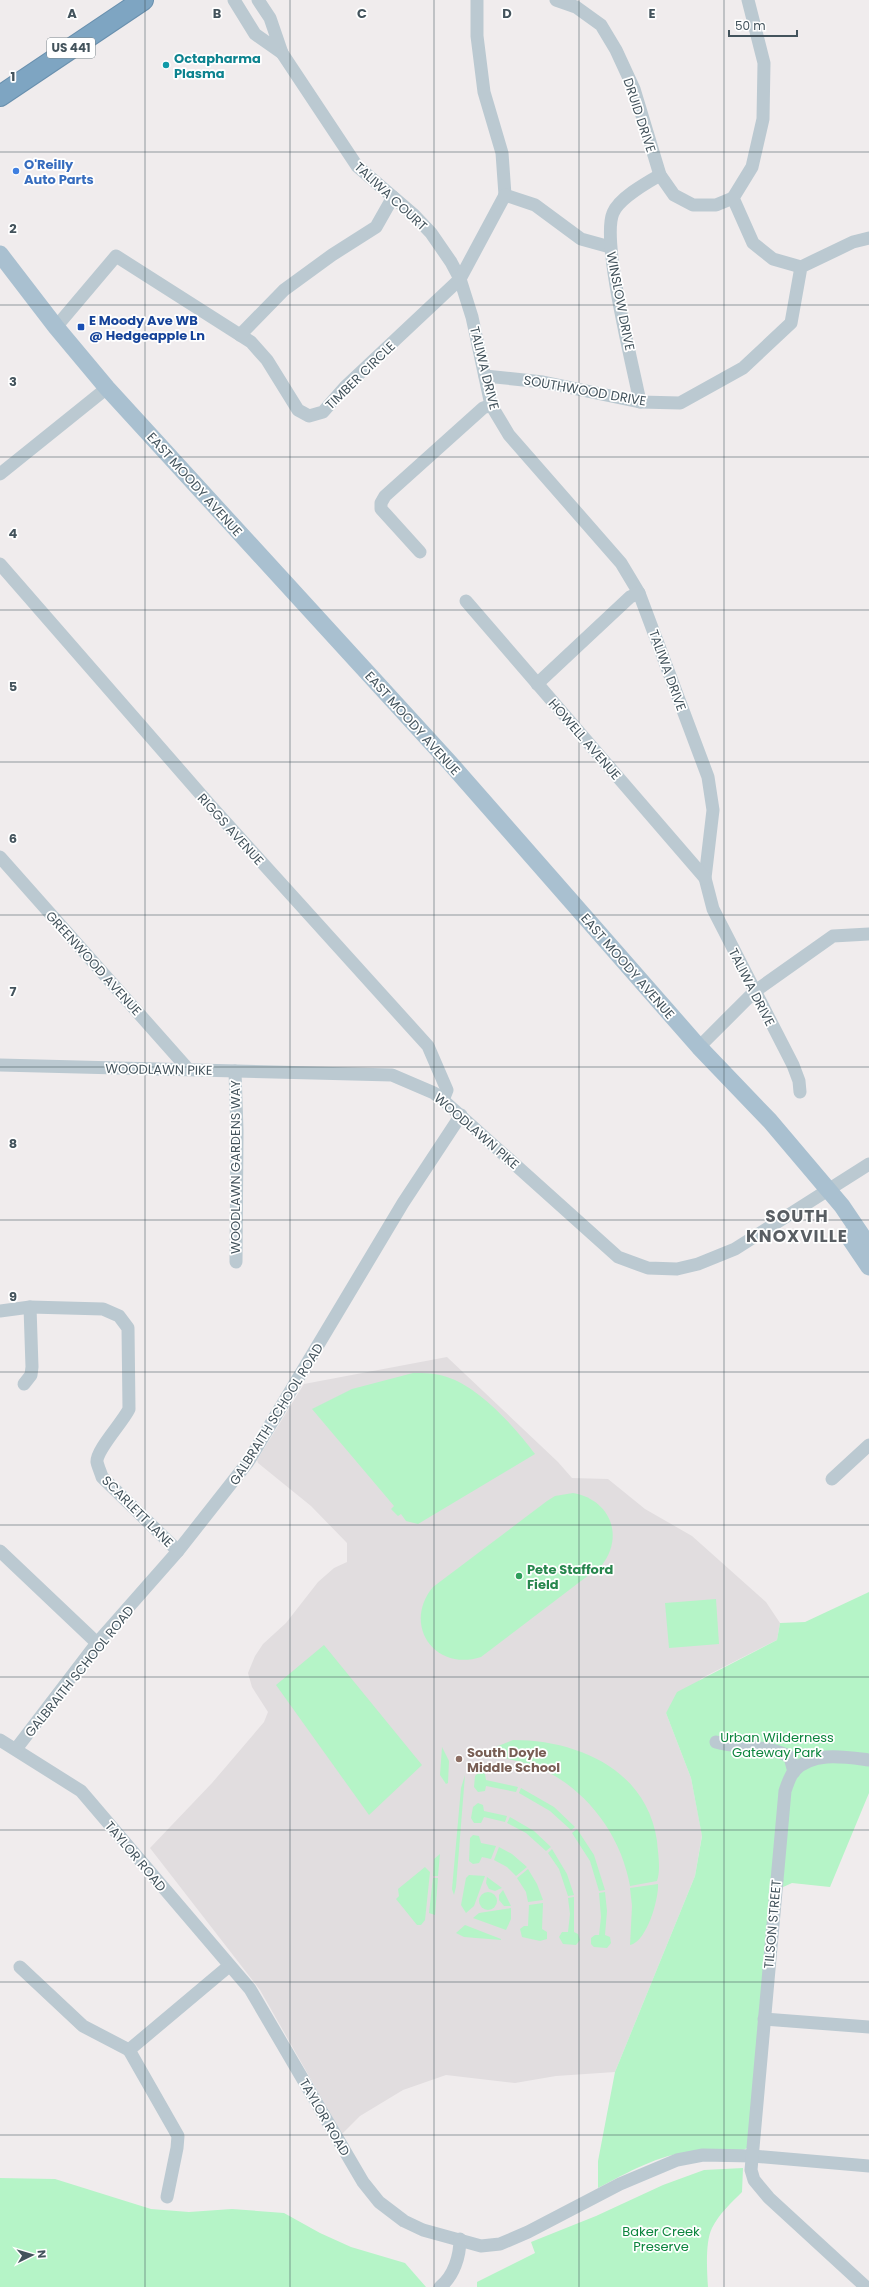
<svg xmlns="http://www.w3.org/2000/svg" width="869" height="2287" viewBox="0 0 869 2287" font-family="Poppins,sans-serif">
  <rect width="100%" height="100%" fill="#f0eced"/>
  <polygon fill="#e1dddf" points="447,1357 558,1462 572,1478 608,1479 645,1509 692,1536 766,1602 780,1623 777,1640 702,1678 666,1713 691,1778 702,1835 695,1876 615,2072 556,2076 515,2083 446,2075 403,2090 360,2116 342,2134 260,1990 150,1848 212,1783 264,1722 268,1712 252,1687 248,1673 255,1656 263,1644 286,1623 318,1582 334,1568 347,1562 347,1543 311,1506 258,1463 257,1460 304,1384"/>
  <g fill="#b5f4c7">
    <path d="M413,1373C425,1373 436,1373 447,1377C479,1387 516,1428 535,1454L418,1524L406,1521L401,1514L398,1516L391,1509L394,1506L312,1409L352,1389Z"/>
    <path d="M573,1493C609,1499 625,1535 602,1565L481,1657C434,1672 402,1624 433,1587L547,1501L555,1496Z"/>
    <path d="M869,1592V1793L830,1887L792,1883L781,1888L747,2148C738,2154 704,2151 692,2152C659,2154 627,2173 598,2188V2161L615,2072L695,1876L702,1836L691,1778L666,1713L677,1692L777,1640L780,1623L805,1622Z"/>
    <polygon points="716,1599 719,1644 669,1648 665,1603"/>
    <polygon points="324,1645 422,1765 369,1815 276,1685"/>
    <path d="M513,1740C578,1740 647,1770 657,1841C658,1854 661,1869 657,1881L630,1886C621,1834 585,1787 537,1767C523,1761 506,1760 493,1754V1748Z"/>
    <polygon points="442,1747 449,1761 448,1783 446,1784 440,1775"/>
    <polygon points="480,1771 485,1774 486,1780 518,1787 516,1792 486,1786 485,1791 478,1792 474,1787 475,1776"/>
    <polygon points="465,1775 456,1887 454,1895 452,1889 461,1788"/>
    <polygon points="521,1788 554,1807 575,1827 571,1830 550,1811 519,1793"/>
    <polygon points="478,1803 483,1805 484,1811 507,1816 505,1822 484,1817 481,1823 474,1823 471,1818 473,1807"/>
    <polygon points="510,1817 534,1831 551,1847 546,1851 526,1833 507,1823"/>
    <polygon points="577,1829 594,1855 605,1890 599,1891 590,1861 572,1833"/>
    <polygon points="473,1835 479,1836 481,1843 496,1846 491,1859 482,1857 479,1863 473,1864 469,1861 470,1838"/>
    <polygon points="499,1847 512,1854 527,1867 516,1876 507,1867 494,1860"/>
    <polygon points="552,1849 567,1874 574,1895 568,1896 559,1869 548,1853"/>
    <polygon points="440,1854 438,1876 433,1876 434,1859"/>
    <polygon points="425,1867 430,1872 425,1920 421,1925 417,1925 396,1899 399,1896 398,1889"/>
    <polygon points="528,1869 537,1884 543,1900 528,1902 526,1892 517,1878"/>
    <polygon points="469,1875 485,1876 474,1906 466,1913 461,1905 466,1878"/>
    <polygon points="487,1877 502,1888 495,1891 489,1889 486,1883"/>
    <polygon points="433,1878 438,1878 435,1915 429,1913"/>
    <path d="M658,1884C659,1898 647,1942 630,1945L632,1906L630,1888Z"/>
    <polygon points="503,1890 511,1906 504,1906 499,1900 499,1895"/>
    <polygon points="605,1892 607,1911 605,1935 610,1937 611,1943 607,1948 594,1947 591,1944 591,1938 595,1935 599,1935 601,1917 599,1893"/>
    <circle cx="488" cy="1901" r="9"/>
    <polygon points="574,1897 574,1932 578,1934 580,1940 576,1945 563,1944 559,1937 562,1932 568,1932 570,1914 568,1898"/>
    <polygon points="543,1903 542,1929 547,1932 547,1939 540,1941 522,1937 520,1929 524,1926 528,1926 529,1905"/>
    <polygon points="511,1908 511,1919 506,1930 473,1918 479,1913"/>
    <polygon points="465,1925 501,1939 501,1940 464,1937 456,1933"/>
    <path d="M743,2168L742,2192C731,2203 719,2214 712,2228C705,2242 707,2272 708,2287H477V2282L535,2253L531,2242L596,2216L663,2185L704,2170Z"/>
    <polygon points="0,2178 55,2179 151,2209 189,2212 232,2209 284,2213 320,2233 351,2247 405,2263 426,2287 0,2287"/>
  </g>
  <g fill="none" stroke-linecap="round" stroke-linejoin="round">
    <g stroke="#6990ae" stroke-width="22">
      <polyline id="highway" points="0,96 143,0"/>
    </g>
    <g stroke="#bbc9d1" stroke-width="13">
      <polyline points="234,0 255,34 282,53 270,18 258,0"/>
      <polyline points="477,0 477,36 484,92 502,153 505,195"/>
      <polyline points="556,0 576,7 601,25 616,50 634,89 660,175 674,195 693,205 716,205 733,198"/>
      <polyline points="748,0 764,63 763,119 752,167 733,198 753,243 773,259 801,267"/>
      <polyline points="282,53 357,166 414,215 431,233 451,262 460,279 472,317 491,405 509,435 621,563 639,593 708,777 713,810 705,878 713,909 793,1065 799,1081 800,1092"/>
      <polyline points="505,195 535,205 581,239 610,247"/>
      <polyline points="56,327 116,256 251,342 267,360 298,410 309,416 323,412 345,387 460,279 505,195"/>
      <polyline points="240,335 284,290 332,255 376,227 393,197"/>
      <polyline points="485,376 543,382 640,402 680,403 743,368 791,323 801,267 853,242 869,238"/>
      <path d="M640,402C633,366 601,241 613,213C619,198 646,183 660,175"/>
      <polyline points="0,474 107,388"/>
      <polyline points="420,552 381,509 381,503 385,496 483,408 491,405"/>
      <polyline points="0,564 210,805 428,1046 447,1090 443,1100"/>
      <polyline points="466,601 705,878"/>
      <polyline points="537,684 630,597 639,593"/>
      <polyline points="0,857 188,1069"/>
      <polyline points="699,1047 754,992 833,936 869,934"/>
      <polyline points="0,1065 392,1075 434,1093 443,1100 618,1257 648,1268 677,1269 698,1264 735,1249 869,1164"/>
      <polyline points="235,1071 237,1131 236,1262"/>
      <path d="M0,1311L30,1307L103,1309L119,1316L128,1328L129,1409C123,1422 96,1450 97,1462C98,1467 101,1473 102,1477L178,1551"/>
      <polyline points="24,1384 31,1375 32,1367 30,1307"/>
      <polyline points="832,1479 869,1445"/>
      <polyline points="0,1551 97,1643"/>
      <polyline points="0,1740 81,1791 250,1989 363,2182 379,2202 404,2221 423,2230 481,2246 500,2244 528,2232 620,2184 677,2160 703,2155 753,2156 869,2166"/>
      <path d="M716,1742C740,1749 768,1744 790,1757L794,1772"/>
      <polyline points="16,1749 97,1643 178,1551 248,1462 403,1203 461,1115"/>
      <polyline points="20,1967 83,2026 129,2050"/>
      <polyline points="764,2019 869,2027"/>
      <polyline points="129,2050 178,2136 177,2148 167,2197"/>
      <polyline points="129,2050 229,1966"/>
      <path d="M440,2287C454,2276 460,2256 460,2239"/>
      <path d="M866,2287L769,2198L754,2180L751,2170L785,1791C787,1785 790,1776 794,1771C813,1751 845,1757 869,1760"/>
    </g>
    <g stroke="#a9c0d0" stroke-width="17">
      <polyline points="0,254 56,327 107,388 450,763 699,1047 770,1121 842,1206 869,1246"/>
      <polyline points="848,1236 869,1267"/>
    </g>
    <use href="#highway" stroke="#7ea5c2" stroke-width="20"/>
  </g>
  <path fill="none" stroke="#43535c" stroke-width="1" stroke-opacity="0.55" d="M145,0V2287M290,0V2287M434,0V2287M579,0V2287M724,0V2287M0,152H869M0,305H869M0,457H869M0,610H869M0,762H869M0,915H869M0,1067H869M0,1220H869M0,1372H869M0,1525H869M0,1677H869M0,1830H869M0,1982H869M0,2135H869"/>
  <circle fill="#0f9aa8" stroke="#fff" stroke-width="1.5" cx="166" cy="65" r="4"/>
  <circle fill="#3f7fe0" stroke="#fff" stroke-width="1.5" cx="16" cy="171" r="4"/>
  <rect fill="#1a4fb4" stroke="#fff" stroke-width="1.5" x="77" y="323" width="8" height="8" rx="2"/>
  <circle fill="#2e9e5b" stroke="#fff" stroke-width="1.5" cx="519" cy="1576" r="4"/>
  <circle fill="#8d6e63" stroke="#fff" stroke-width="1.5" cx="459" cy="1759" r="4"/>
  <g text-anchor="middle" stroke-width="3.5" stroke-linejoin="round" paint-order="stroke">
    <rect fill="#fff" stroke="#7b878d" stroke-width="1" x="47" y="38" width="48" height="20" rx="3"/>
    <g font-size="12" font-weight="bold" fill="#43535c">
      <text x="71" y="52">US 441</text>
    </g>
    <g font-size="13" font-weight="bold" fill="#0d838f" stroke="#fff" text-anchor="start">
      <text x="174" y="63">Octapharma<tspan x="174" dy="15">Plasma</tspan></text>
    </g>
    <g font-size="13" fill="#43535c" stroke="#fff">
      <text transform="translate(640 115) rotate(72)" y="5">DRUID DRIVE</text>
      <text transform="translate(391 196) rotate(43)" y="5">TALIWA COURT</text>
      <text transform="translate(621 301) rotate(79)" y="5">WINSLOW DRIVE</text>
      <text transform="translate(485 368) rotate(76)" y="5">TALIWA DRIVE</text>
      <text transform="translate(360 375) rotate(-44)" y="5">TIMBER CIRCLE</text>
      <text transform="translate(585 390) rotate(10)" y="5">SOUTHWOOD DRIVE</text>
      <text transform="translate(195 484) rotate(48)" y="5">EAST MOODY AVENUE</text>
      <text transform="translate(668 670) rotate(70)" y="5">TALIWA DRIVE</text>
      <text transform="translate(413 723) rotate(48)" y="5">EAST MOODY AVENUE</text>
      <text transform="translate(585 739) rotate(49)" y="5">HOWELL AVENUE</text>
      <text transform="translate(231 829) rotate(48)" y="5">RIGGS AVENUE</text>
      <text transform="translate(94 963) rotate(48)" y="5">GREENWOOD AVENUE</text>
      <text transform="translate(628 966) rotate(49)" y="5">EAST MOODY AVENUE</text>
      <text transform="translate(752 987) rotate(63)" y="5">TALIWA DRIVE</text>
      <text transform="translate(159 1069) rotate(1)" y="5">WOODLAWN PIKE</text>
      <text transform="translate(477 1131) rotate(41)" y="5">WOODLAWN PIKE</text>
      <text transform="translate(235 1167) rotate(-90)" y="5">WOODLAWN GARDENS WAY</text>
      <text transform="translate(276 1414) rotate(-58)" y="5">GALBRAITH SCHOOL ROAD</text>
      <text transform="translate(138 1511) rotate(45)" y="5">SCARLETT LANE</text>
      <text transform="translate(79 1671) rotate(-51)" y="5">GALBRAITH SCHOOL ROAD</text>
      <text transform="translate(136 1856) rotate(50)" y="5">TAYLOR ROAD</text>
      <text transform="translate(772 1924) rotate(-85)" y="5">TILSON STREET</text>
      <text transform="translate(325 2117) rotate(60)" y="5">TAYLOR ROAD</text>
    </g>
    <g font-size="13" font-weight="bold" fill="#366cbe" stroke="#fff" text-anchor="start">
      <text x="24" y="169">O'Reilly<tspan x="24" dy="15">Auto Parts</tspan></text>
    </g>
    <g font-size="13" font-weight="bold" fill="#164399" stroke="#fff" text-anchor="start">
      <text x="89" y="325">E Moody Ave WB<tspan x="89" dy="15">@ Hedgeapple Ln</tspan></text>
    </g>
    <g font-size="13" font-weight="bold" fill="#27864d" stroke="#fff" text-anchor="start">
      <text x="527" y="1574">Pete Stafford<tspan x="527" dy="15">Field</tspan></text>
    </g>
    <g font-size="13" fill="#0c853e" stroke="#fff">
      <text x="777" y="1742">Urban Wilderness<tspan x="777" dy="15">Gateway Park</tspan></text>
      <text x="661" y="2236">Baker Creek<tspan x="661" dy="15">Preserve</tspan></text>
    </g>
    <g font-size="13" font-weight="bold" fill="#785e54" stroke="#fff" text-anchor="start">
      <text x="467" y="1757">South Doyle<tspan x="467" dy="15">Middle School</tspan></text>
    </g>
    <g font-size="17" font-weight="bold" letter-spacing="1" fill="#595e63" stroke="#fff">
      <text x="797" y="1222">SOUTH<tspan x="797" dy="20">KNOXVILLE</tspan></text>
    </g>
  </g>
  <g font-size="13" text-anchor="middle" font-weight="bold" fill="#43535c" stroke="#fff" stroke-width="3.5" stroke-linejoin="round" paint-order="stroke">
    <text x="72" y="18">A</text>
    <text x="217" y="18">B</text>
    <text x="362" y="18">C</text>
    <text x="507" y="18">D</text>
    <text x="652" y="18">E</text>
    <text x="13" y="81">1</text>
    <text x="13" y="233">2</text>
    <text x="13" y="386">3</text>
    <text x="13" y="538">4</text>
    <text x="13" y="691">5</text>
    <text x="13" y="843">6</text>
    <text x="13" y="996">7</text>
    <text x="13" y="1148">8</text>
    <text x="13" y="1301">9</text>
  </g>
  <g transform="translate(32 2255) rotate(85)" stroke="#ffffff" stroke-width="3" paint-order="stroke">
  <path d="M0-3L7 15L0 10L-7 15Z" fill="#43535c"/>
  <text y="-6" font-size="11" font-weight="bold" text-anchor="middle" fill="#43535c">N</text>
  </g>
  <path d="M729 30v6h68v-6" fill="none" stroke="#43535c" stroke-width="2"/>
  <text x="735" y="30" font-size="12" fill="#43535c" stroke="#ffffff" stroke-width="3" paint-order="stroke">50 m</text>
</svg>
